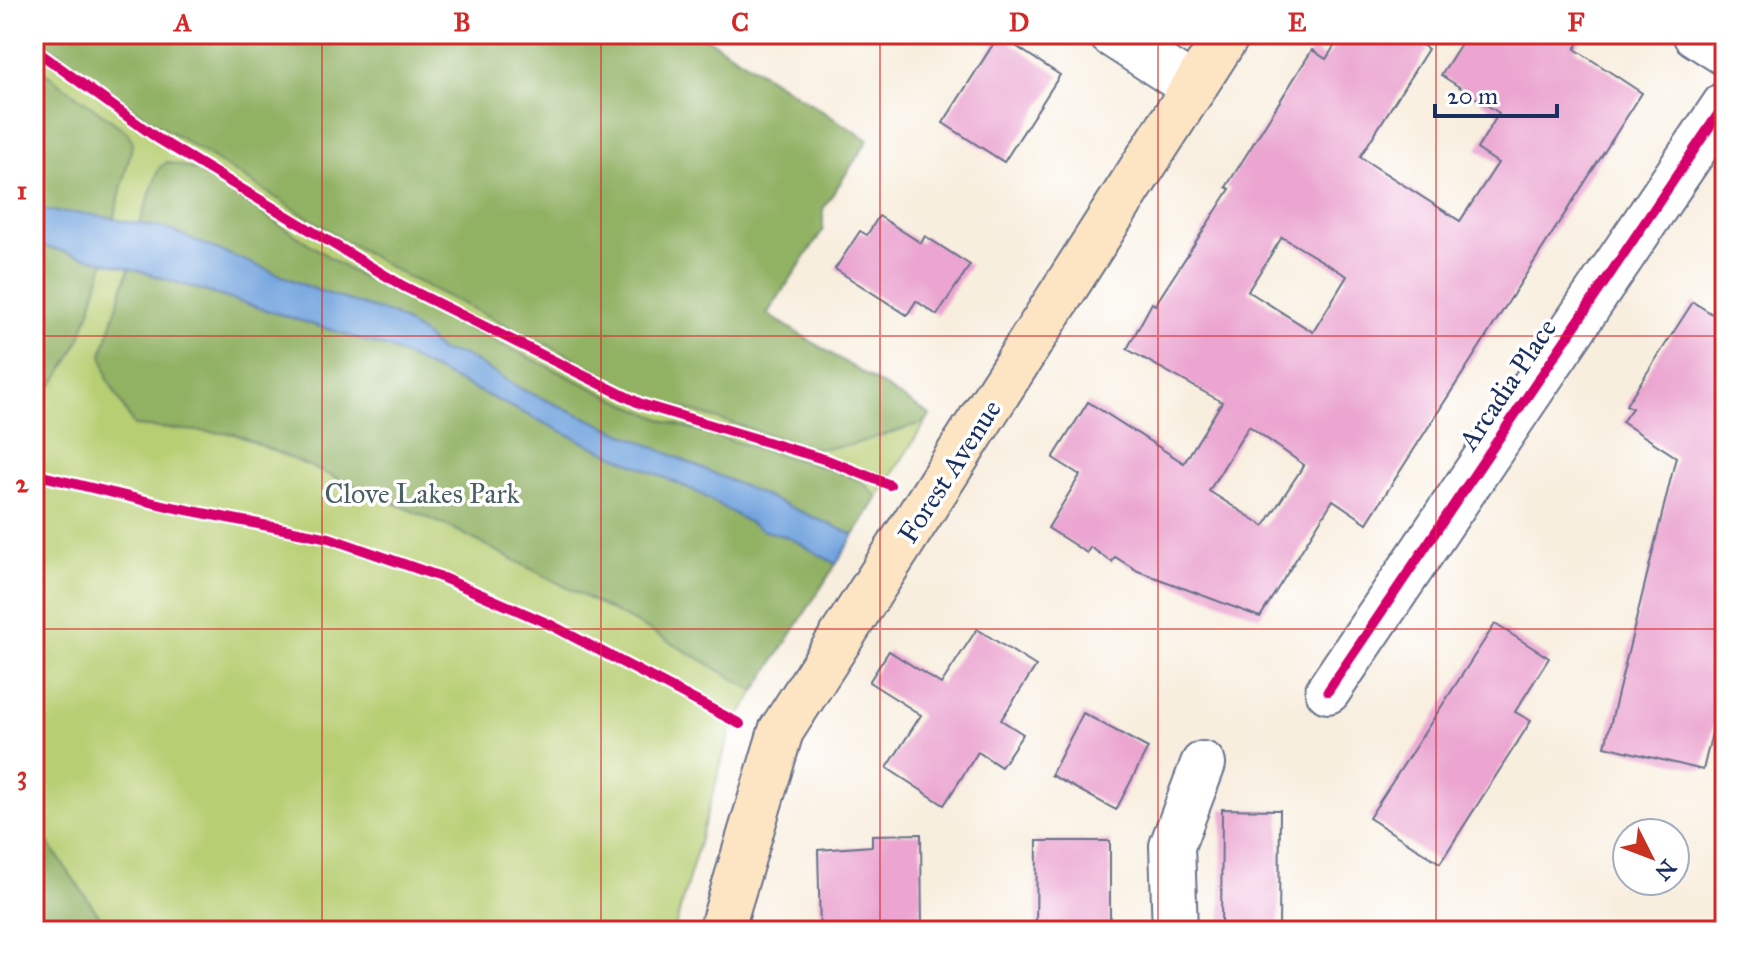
<svg xmlns="http://www.w3.org/2000/svg" width="1759" height="965" viewBox="0 0 1759 965" font-family="'IM FELL Great Primer',serif">
  <rect width="100%" height="100%" fill="#fff"/>
  <filter id="ink" filterUnits="userSpaceOnUse"><feTurbulence type="fractalNoise" baseFrequency=".0125" numOctaves="2"/><feDisplacementMap in="SourceGraphic" scale="16" xChannelSelector="R" yChannelSelector="G"/><feConvolveMatrix kernelMatrix="1 2 1 2 8 2 1 2 1" color-interpolation-filters="sRGB"/></filter>
  <filter id="wash" filterUnits="userSpaceOnUse"><feTurbulence type="fractalNoise" baseFrequency=".006" numOctaves="4" result="noise"/><feDisplacementMap in="SourceGraphic" scale="32" xChannelSelector="R" yChannelSelector="G"/><feGaussianBlur stdDeviation="1.8" result="paint"/><feColorMatrix in="noise" values="0 0 0 0 0 0 0 0 0 0 0 0 0 0 0 0 0 1.4 0 .05"/><feComposite in="paint" operator="in"/></filter>
  <g filter="url(#wash)">
    <rect width="100%" height="100%" fill="#f8eede"/>
    <polygon fill="#b7ce72" stroke="#697e68" stroke-width="2" points="34,34 700,34 868,140 823,209 823,230 767,314 930,415 731,729 674,931 34,931"/>
    <g fill="#91b164" stroke="#567061" stroke-width="2">
      <polygon points="34,34 700,34 868,140 823,209 823,230 767,314 930,415 925,422 851,445 816,449 636,394 568,355 405,276 339,237 140,113"/>
      <polygon points="34,65 126,131 133,142 114,218 34,210"/>
      <polygon points="167,162 196,170 352,272 611,397 668,422 842,473 861,481 878,497 854,535 523,390 464,355 440,351 423,334 394,315 319,291 167,229 140,223 159,168"/>
      <path d="M34,244L104,262C89,315 78,365 34,403Z"/>
      <polygon points="129,268 388,348 588,444 695,491 762,530 788,537 836,564 755,691 649,630 456,530 235,434 134,426 108,380 102,354"/>
      <polygon points="34,827 44,837 110,931 34,931"/>
    </g>
    <polygon fill="#73a4de" stroke="#476a9e" stroke-width="2" points="34,210 88,214 167,229 319,291 394,315 423,334 440,351 464,355 523,390 854,535 836,564 788,537 762,530 695,491 588,444 389,348 141,271 34,244"/>
    <g id="blocks">
      <g fill="#eba5d0" fill-rule="evenodd">
        <path d="M1342,34H1404L1428,49L1360,157L1460,221L1498,163L1477,149L1499,113L1441,75L1467,34H1584L1575,49L1642,93L1367,523L1333,500L1260,617L1138,571L1115,557L1112,562L1090,547L1087,553L1048,528L1080,475L1053,458L1088,402L1184,463L1222,402L1127,349L1152,303L1155,305L1230,189L1226,187L1312,50L1326,59ZM1282,237L1347,276L1313,332L1248,291ZM1249,426L1304,465L1264,526L1209,491Z"/>
        <polygon points="999,35 1060,75 1004,162 943,123"/>
        <polygon points="879,216 921,243 925,236 970,265 937,315 916,301 907,315 835,269 860,231 867,235"/>
        <polygon points="1693,302 1725,322 1725,679 1703,770 1605,746 1676,457 1622,422 1632,408 1626,405"/>
        <polygon points="1495,624 1549,658 1515,712 1531,721 1440,863 1369,818"/>
        <polygon points="977,629 1036,666 1001,720 1023,734 1001,767 978,752 944,805 887,768 921,715 869,682 889,651 941,684"/>
        <polygon points="1083,713 1148,748 1116,810 1051,775"/>
        <polygon points="1222,809 1280,810 1279,931 1221,931"/>
        <polygon points="921,834 922,931 820,931 818,850 872,846 872,835"/>
        <polygon points="1037,841 1110,841 1110,931 1036,931"/>
      </g>
    </g>
  </g>
  <g filter="url(#ink)">
    <use href="#blocks" fill-opacity="0" stroke="#68728b" stroke-width="2"/>
    <g fill="none" stroke-linecap="round" stroke-linejoin="round">
      <g stroke="#68728b" stroke-width="48">
        <g id="street">
          <polyline points="1111,34 1194,88"/>
          <polyline points="1695,34 1725,53"/>
          <polyline points="1328,691 1725,104"/>
          <polyline points="1175,931 1172,846 1203,764"/>
        </g>
      </g>
      <g stroke="#68728b" stroke-width="48">
        <polyline id="secondary" points="721,931 781,731 1228,34"/>
      </g>
      <use href="#street" stroke="#fff" stroke-width="44"/>
      <use href="#secondary" stroke="#fde5c4" stroke-width="44"/>
      <g stroke="#fff" stroke-width="15">
        <g id="cycleway">
          <polyline points="34,49 157,138 403,286 641,404 827,460 890,485"/>
          <polyline points="34,474 167,506 329,538 441,577 549,624 740,724"/>
          <polyline points="1328,691 1725,104"/>
        </g>
      </g>
      <use href="#cycleway" stroke="#d6006c" stroke-width="10"/>
    </g>
  </g>
  <path fill="none" stroke="#d62828" stroke-width="2" stroke-opacity="0.55" d="M322,34V931M601,34V931M880,34V931M1158,34V931M1436,34V931M34,336H1725M34,629H1725"/>
  <g text-anchor="middle" stroke-width="7" stroke-linejoin="round" paint-order="stroke">
    <g font-size="28" fill="#1b2f5e" stroke="#fff">
      <text transform="translate(1507 384) rotate(-56)" y="10">Arcadia Place</text>
      <text transform="translate(949 471) rotate(-57)" y="10">Forest Avenue</text>
    </g>
    <g font-size="28" fill="#4a5f64" stroke="#fff">
      <text x="422" y="503">Clove Lakes Park</text>
    </g>
  </g>
  <rect width="1759" height="965" fill="none" stroke="#fff" stroke-width="88"/>
  <g transform="translate(1651 857) rotate(132)"><circle r="38" fill="#ffffff" stroke="#a4acbf" stroke-width="2"/>
  <path d="M0-6L14 30L0 20L-14 30Z" fill="#c8321e"/>
  <text y="-12" font-size="22" font-weight="bold" text-anchor="middle" fill="#1b2f5e">N</text>
  </g>
  <path d="M1435 104v12h122v-12" fill="none" stroke="#1b2f5e" stroke-width="4"/>
  <text x="1447" y="104" font-size="24" fill="#1b2f5e" stroke="#ffffff" stroke-width="6" paint-order="stroke">20 m</text>
  <rect x="44" y="44" width="1671" height="877" fill="none" stroke="#d62828" stroke-width="3"/>
  <g font-size="26" text-anchor="middle" font-weight="bold" fill="#d62828">
    <text x="183" y="31">A</text>
    <text x="462" y="31">B</text>
    <text x="740" y="31">C</text>
    <text x="1019" y="31">D</text>
    <text x="1297" y="31">E</text>
    <text x="1576" y="31">F</text>
    <text x="22" y="199">1</text>
    <text x="22" y="492">2</text>
    <text x="22" y="784">3</text>
  </g>
</svg>
